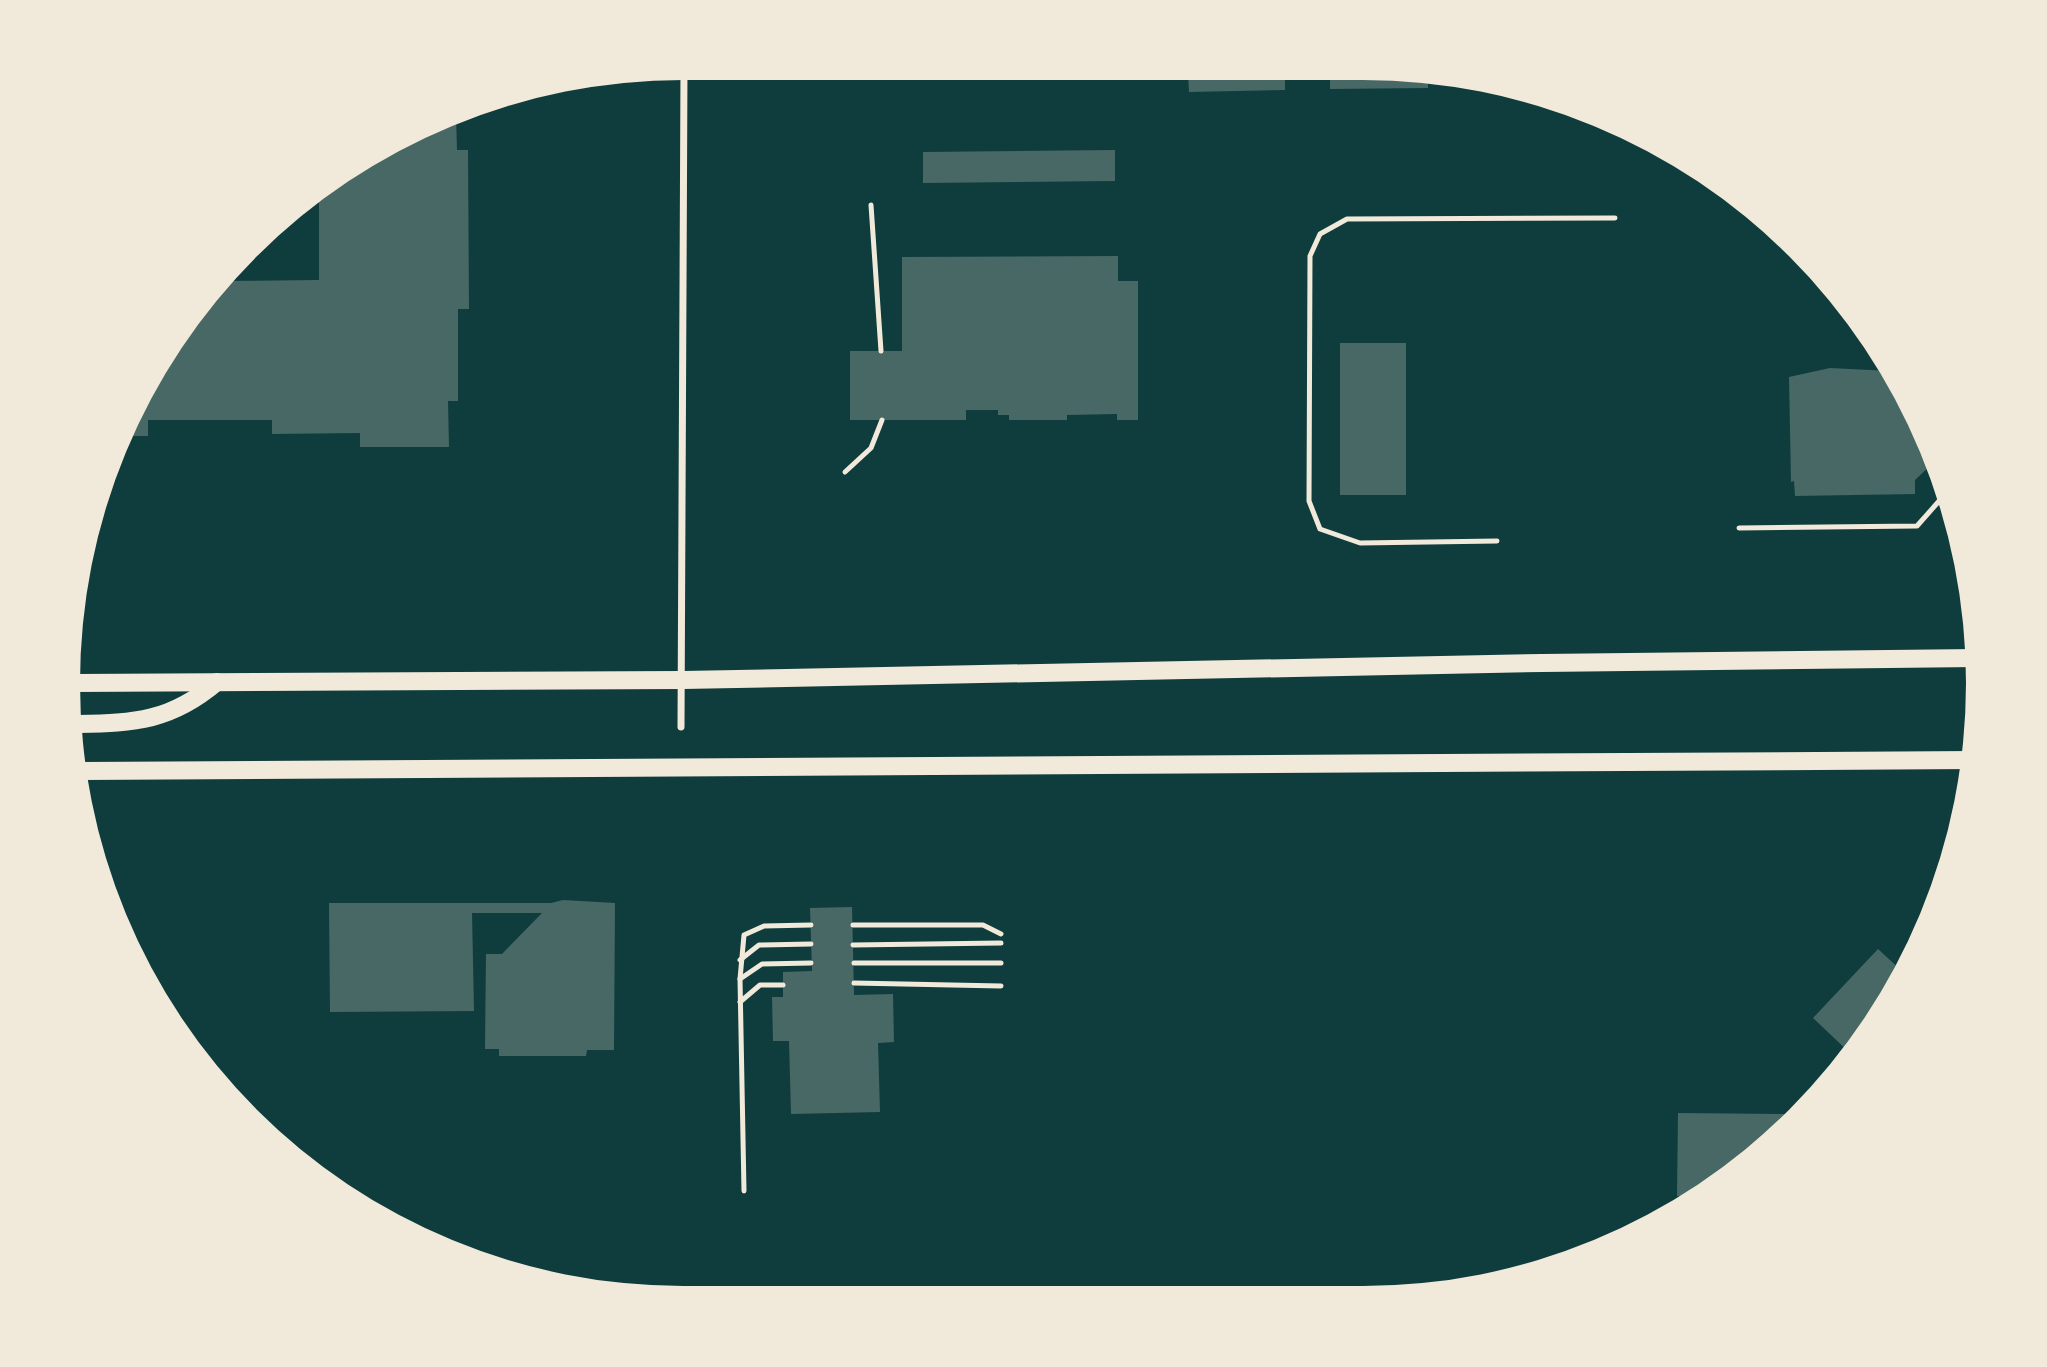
<svg xmlns="http://www.w3.org/2000/svg" width="2047" height="1367" viewBox="0 0 2047 1367" font-family="'Golos Text',sans-serif">
  <rect width="100%" height="100%" fill="#0f3d3e"/>
  <g fill="#486865">
    <polygon points="1188,72 1285,72 1285,90 1189,92"/>
    <polygon points="1330,73 1428,73 1428,88 1330,89"/>
    <polygon points="456,115 457,150 468,150 469,309 458,309 458,401 448,401 449,447 360,447 360,433 272,434 272,420 148,420 148,436 122,436 196,309 225,281 319,280 319,194 341,172"/>
    <polygon points="1115,150 1115,181 923,183 923,152"/>
    <polygon points="1118,256 1118,281 1138,281 1138,420 1117,420 1117,414 1067,415 1067,420 1009,420 1009,415 998,415 998,410 966,410 966,420 850,420 850,351 902,351 902,257"/>
    <rect x="1340" y="343" width="66" height="152"/>
    <polygon points="1830,368 1890,371 1915,412 1934,462 1915,480 1915,494 1795,496 1794,481 1791,482 1789,377"/>
    <polygon points="563,900 615,903 614,1050 587,1050 586,1056 499,1056 499,1049 485,1049 486,954 502,954 542,913 472,913 474,1011 330,1012 329,903 551,903"/>
    <polygon points="852,907 854,995 893,994 894,1042 878,1043 880,1112 791,1114 789,1041 773,1041 772,997 783,997 783,972 812,971 810,908"/>
    <polygon points="1878,949 1904,973 1896,991 1851,1054 1813,1018"/>
    <polygon points="1678,1113 1789,1114 1789,1124 1738,1172 1699,1196 1677,1196"/>
  </g>
  <g fill="none" stroke-linecap="round" stroke-linejoin="round">
    <g stroke="#f1e9da" stroke-width="5">
      <polyline points="871,205 881,351"/>
      <polyline points="845,472 871,448 882,420"/>
      <polyline points="1739,528 1917,526 1940,500 1940,477"/>
      <polyline points="1497,541 1360,543 1320,529 1309,501 1310,256 1320,234 1347,219 1615,218"/>
      <polyline points="853,925 983,925 1001,934"/>
      <polyline points="853,945 1001,943"/>
      <polyline points="740,960 759,945 811,944"/>
      <polyline points="854,963 1001,963"/>
      <polyline points="740,979 762,964 811,963"/>
      <polyline points="854,983 1001,986"/>
      <polyline points="740,1002 760,985 783,985"/>
      <polyline points="744,1191 740,979 744,935 764,926 811,925"/>
    </g>
    <polyline stroke="#f1e9da" stroke-width="7" points="681,727 684,68"/>
    <g stroke="#f1e9da" stroke-width="18">
      <polyline points="74,683 683,680 1542,663 1977,658"/>
      <path d="M78,724C135,723 171,721 217,682"/>
      <polyline points="82,771 1974,760"/>
    </g>
  </g>
  <path d="M0 0H2047V1367H0ZM683 80H1363A603 603 0 0 1 1966 683V683A603 603 0 0 1 1363 1286H683A603 603 0 0 1 80 683V683A603 603 0 0 1 683 80Z" fill="#f1e9da" fill-rule="evenodd"/>
</svg>
